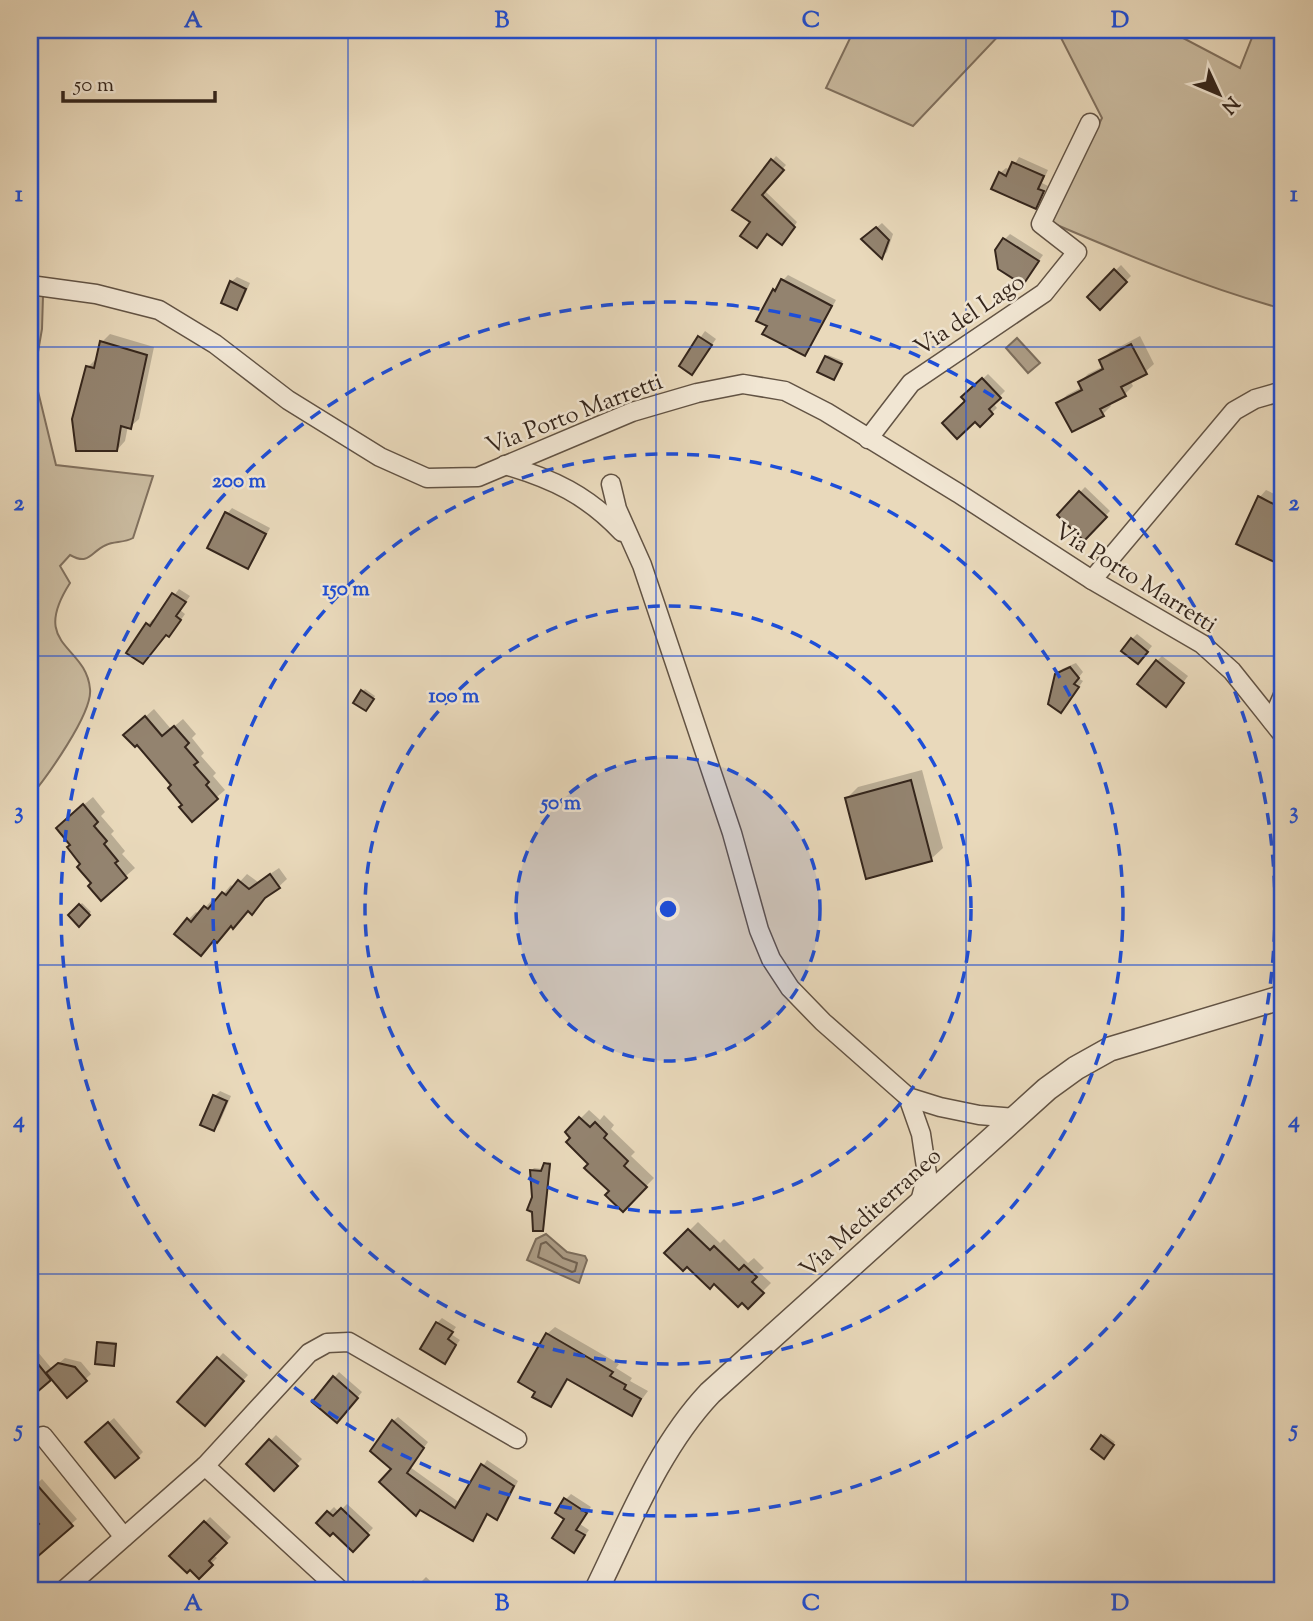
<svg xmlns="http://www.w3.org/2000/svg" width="1313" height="1621" viewBox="0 0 1313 1621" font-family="'Sorts Mill Goudy',serif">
  <rect width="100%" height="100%" fill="#e9d9bb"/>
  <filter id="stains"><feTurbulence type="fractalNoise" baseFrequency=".00286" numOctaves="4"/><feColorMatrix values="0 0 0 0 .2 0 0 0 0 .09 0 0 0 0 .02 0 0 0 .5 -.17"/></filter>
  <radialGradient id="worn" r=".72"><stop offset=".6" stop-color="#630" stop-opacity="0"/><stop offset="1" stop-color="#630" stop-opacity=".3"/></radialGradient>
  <g fill="#cabba0" stroke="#80705e" stroke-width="2">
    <polygon points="854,30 1004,30 913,126 826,88"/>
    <path d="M1057,30H1168L1240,68L1255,30H1283V309C1203,287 1127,255 1050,222L1102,118Z"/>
    <path d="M30,291L43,296L42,329L34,375L56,465L153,476L133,538C124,543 114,541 106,545C90,552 90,566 70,555L60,566L70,583C29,647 86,644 90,689C93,713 46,778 30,797Z"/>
  </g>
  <g fill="#ac9c85" stroke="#7c6d5b" stroke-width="2">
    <polygon points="1017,338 1040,363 1028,373 1006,348"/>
    <polygon points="546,1234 567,1252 585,1256 587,1260 579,1283 527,1260 536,1239"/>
  </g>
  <g fill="#0003">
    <polygon points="776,156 786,165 764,190 797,222 786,239 734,210"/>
    <polygon points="1019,157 1048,170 1042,183 1048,186 1035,207 1000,173 1006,168 1011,170"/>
    <polygon points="882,223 893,234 887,252 882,257 869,234"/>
    <polygon points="1010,234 1043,255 1023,283 1005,239"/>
    <polygon points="1121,265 1131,276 1100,307 1089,297"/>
    <polygon points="788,275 836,300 810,348 804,354 774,290"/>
    <polygon points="237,277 250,283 242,302 237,307 231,282"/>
    <polygon points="705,331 716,339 692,373 681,365"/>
    <polygon points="110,334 154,347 139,419 130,427 128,426 125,441 117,450 88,367 96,359 102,342"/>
    <polygon points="1140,336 1154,364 1145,372 1130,380 1133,386 1125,394 1109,402 1111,406 1103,414 1059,403 1067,395 1082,387 1080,382 1088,374 1104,366 1101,361 1110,352"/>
    <polygon points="828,355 843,361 836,376 826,357"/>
    <polygon points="988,374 1005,391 993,403 997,408 980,424 964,397"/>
    <polygon points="1085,487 1110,511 1084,538 1059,515"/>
    <polygon points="1266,490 1283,498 1283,564 1238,543 1259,498"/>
    <polygon points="232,508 270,528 253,561 248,567 227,514"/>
    <polygon points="179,589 190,596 180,610 185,614 174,630 129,652 148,624 153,619 155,621"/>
    <polygon points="1137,634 1152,646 1143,657 1132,639"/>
    <polygon points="1162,656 1188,676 1171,699 1157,661"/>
    <polygon points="1076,663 1083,672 1078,678 1083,681 1066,705 1057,675 1062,669"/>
    <polygon points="365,689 375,696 368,707 363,691"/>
    <polygon points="154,709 171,729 183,719 196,734 192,738 204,753 201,756 216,773 213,776 225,790 192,819 173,785 134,727"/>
    <polygon points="922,770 943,848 931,859 847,798 858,787"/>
    <polygon points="93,797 105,812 101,816 114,831 111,834 125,851 122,854 135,868 101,898 72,844 66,820"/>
    <polygon points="279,868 287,879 260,904 249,909 208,946 188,920 196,912 199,914 213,899 216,902 231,885 234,888 247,874 258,882"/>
    <polygon points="82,903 91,912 79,924 70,915"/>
    <polygon points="220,1091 231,1096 219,1124 214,1129 215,1096"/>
    <polygon points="589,1110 600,1120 604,1115 614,1125 611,1129 635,1152 631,1156 654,1178 623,1210 567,1132"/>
    <polygon points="548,1162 551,1162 544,1227 542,1229 533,1197 532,1170 534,1168 543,1169"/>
    <polygon points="698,1222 720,1243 724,1239 748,1263 754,1258 764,1268 759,1272 771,1283 748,1306 714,1282 667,1253"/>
    <polygon points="442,1318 456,1327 451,1334 460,1340 445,1361 437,1323"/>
    <polygon points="555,1327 619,1364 616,1368 632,1378 630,1381 648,1391 631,1414 569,1378 558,1398 550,1405 547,1334"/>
    <polygon points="101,1341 117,1342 113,1364 99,1343"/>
    <polygon points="37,1351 52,1369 65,1358 81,1362 91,1374 67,1396 52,1378 37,1389 30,1380 30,1358"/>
    <polygon points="223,1353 248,1375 210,1418 180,1401"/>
    <polygon points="339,1372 362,1392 342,1416 334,1378"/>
    <polygon points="398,1417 428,1442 410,1467 460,1503 487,1460 518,1481 502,1513 497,1518 488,1513 472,1538 393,1469 393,1421"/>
    <polygon points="114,1418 143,1452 138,1457 92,1437"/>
    <polygon points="1104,1434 1115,1442 1106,1454 1093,1448"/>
    <polygon points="276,1435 302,1459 274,1488 248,1464"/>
    <polygon points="42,1479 77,1519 33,1558 30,1554 30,1534 41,1524 30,1511 30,1490"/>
    <polygon points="571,1494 591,1507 580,1524 589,1530 574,1551 566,1519 566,1499"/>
    <polygon points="347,1504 373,1528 353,1550 333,1531 318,1523 334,1507 339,1512"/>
    <polygon points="210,1517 231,1537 213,1555 217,1558 199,1576 172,1556"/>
    <polygon points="426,1577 441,1591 403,1591 413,1580 418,1585"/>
    <polygon points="533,1586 542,1591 528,1591"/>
  </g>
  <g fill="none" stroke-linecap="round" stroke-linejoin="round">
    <polygon stroke="#706150" stroke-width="2" points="546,1242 563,1258 577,1263 575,1271 572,1272 538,1257 541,1244"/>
  </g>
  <g fill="#93836f" stroke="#35261c" stroke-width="2">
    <polygon points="771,159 784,170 762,195 795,227 782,245 767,234 757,248 740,236 750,222 732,210"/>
    <polygon points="1012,162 1044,176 1038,189 1044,191 1036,209 991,189 999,172 1006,176"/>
    <polygon points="876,227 889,240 882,259 861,239"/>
    <polygon points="1003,238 1039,261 1023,285 998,269 995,250"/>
    <polygon points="1114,269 1127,282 1100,310 1087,297"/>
    <polygon points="781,279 832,306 805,356 762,334 767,326 756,321 773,289 775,291"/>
    <polygon points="230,281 246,289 237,310 221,303"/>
    <polygon points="698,336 712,345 692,375 679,366"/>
    <polygon points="100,341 147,355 131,429 121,426 117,451 76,451 72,419 86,366 94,368"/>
    <polygon points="1131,344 1147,374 1121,387 1126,396 1100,409 1104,416 1072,432 1056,403 1082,390 1078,382 1103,369 1099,360"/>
    <polygon points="825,356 842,364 834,380 817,372"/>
    <polygon points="982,378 1001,398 989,409 993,414 980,427 975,422 957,439 942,423 965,401 961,397"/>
    <polygon points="1079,491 1107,517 1084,541 1057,515"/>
    <polygon points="1258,496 1283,509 1283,566 1236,544"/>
    <polygon points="225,512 266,534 248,569 207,548"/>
    <polygon points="172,593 186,602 176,616 181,620 169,637 166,635 143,664 126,653 146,623 150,626"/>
    <polygon points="1131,638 1148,652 1138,664 1121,651"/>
    <polygon points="1156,660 1184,683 1166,707 1137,684"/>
    <polygon points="1070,667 1079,678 1074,684 1079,687 1061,713 1048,704 1055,674"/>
    <polygon points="361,690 374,699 366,711 353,703"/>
    <polygon points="145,716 162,736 174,726 189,743 185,747 198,762 194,765 209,782 206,785 218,799 192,822 179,807 182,805 168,788 171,785 137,745 135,747 123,735"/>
    <polygon points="911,780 932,861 866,879 845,798"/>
    <polygon points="83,804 98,822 94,826 107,841 104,844 118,861 115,863 127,878 101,901 88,886 91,883 77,867 80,864 67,847 70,845 56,828"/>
    <polygon points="270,874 280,888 265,898 252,915 248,911 233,929 231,926 217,943 214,940 201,956 174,934 187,918 191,922 204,906 208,909 222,892 226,895 238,880 249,889"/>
    <polygon points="79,904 90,915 79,927 68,915"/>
    <polygon points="213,1095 227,1101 214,1131 200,1125"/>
    <polygon points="579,1117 590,1127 595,1122 607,1134 604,1138 628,1161 624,1166 647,1187 623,1212 605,1195 609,1191 584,1168 588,1164 566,1142 570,1138 565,1132"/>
    <polygon points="544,1163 550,1164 543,1231 533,1231 532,1212 527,1210 532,1197 530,1170 541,1171"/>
    <polygon points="688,1229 710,1250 714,1246 739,1270 744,1265 757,1277 752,1282 764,1293 748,1309 742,1303 738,1307 714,1284 710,1289 687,1267 683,1271 664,1253"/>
    <polygon points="436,1322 453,1332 448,1339 456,1345 445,1364 420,1349"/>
    <polygon points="546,1333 613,1372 610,1376 626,1385 624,1389 641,1399 632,1416 567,1379 551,1407 532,1397 535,1392 518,1382"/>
    <polygon points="97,1342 116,1344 114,1366 95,1364"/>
    <polygon points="30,1354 51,1380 37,1392 30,1383"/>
    <polygon points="217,1357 244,1381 205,1426 177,1402"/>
    <polygon points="58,1363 75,1367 87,1381 67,1398 46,1373"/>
    <polygon points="333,1376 358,1398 337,1423 312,1402"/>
    <polygon points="392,1420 424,1448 407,1473 455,1508 481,1464 514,1486 497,1520 487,1514 473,1541 420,1510 416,1516 379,1482 391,1469 370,1451"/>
    <polygon points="108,1422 139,1458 115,1478 85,1442"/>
    <polygon points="1101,1435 1114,1445 1104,1459 1091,1449"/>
    <polygon points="269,1439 298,1466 274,1491 246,1464"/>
    <polygon points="30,1477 73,1526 30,1563 30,1532 39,1524 30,1514"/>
    <polygon points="564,1498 587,1513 576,1530 585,1535 574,1553 552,1538 564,1519 555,1513"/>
    <polygon points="341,1508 369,1535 353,1552 333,1533 330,1536 316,1523 327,1511 333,1516"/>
    <polygon points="204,1521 227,1543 209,1561 213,1565 199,1579 190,1570 187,1573 169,1556"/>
  </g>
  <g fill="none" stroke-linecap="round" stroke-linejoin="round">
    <g stroke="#625344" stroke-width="21">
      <g id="minor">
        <polyline points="30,285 96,294 159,310 215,344 288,400 380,457 427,478 478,477 632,412 697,393 743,384 785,391 826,412 958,493 1092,580 1202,644 1232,671 1283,735"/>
        <polyline points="868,439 911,383 1044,293 1077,252 1041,224 1090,123"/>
        <path d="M505,465C553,479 587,495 622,532"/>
        <polyline points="611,484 617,509 642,565 732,833 759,930 771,959 790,988 823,1022 908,1097 940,1107 979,1115 1015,1118"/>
        <polyline points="1092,580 1234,411 1255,399 1283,391"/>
        <polyline points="1272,721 1283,695"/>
        <polyline points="908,1097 921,1134 927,1174 920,1202"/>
        <polyline points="43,1436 124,1537"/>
        <polyline points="63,1591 205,1466"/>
        <polyline points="341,1591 205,1466 309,1353 327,1343 349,1342 517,1439"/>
      </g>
    </g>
    <g stroke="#625344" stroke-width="26">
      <path id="tertiary" d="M596,1591C629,1524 658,1448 710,1393L1047,1089L1076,1068L1110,1049L1283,997"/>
    </g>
    <use href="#minor" stroke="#f1e6d3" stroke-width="18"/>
    <use href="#tertiary" stroke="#f1e6d3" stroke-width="23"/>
  </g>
  <path fill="none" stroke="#1d4ed8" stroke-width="2" stroke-opacity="0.55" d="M348,30V1591M656,30V1591M966,30V1591M30,347H1283M30,656H1283M30,965H1283M30,1274H1283"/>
  <circle cx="668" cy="909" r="152" fill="#1d4ed8" fill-opacity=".12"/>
  <g fill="none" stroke="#1d4ed8" stroke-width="3.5" stroke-dasharray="12 9">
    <circle cx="668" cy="909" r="152"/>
    <circle cx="668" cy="909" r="303"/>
    <circle cx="668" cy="909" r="455"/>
    <circle cx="668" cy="909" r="607"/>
  </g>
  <g text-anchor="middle" stroke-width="5" stroke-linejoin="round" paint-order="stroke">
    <g font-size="24" fill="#35261c" stroke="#f1e6d3">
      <text transform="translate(969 314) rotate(-34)" y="8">Via del Lago</text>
      <text transform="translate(574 413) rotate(-21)" y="8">Via Porto Marretti</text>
      <text transform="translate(1136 577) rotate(32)" y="8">Via Porto Marretti</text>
      <text transform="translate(870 1212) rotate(-42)" y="8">Via Mediterraneo</text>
    </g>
  </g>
  <circle cx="668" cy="909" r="10" fill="#1d4ed8" stroke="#f1e6d3" stroke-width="3.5"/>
  <g font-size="21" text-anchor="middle" font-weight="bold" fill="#1d4ed8" stroke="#f1e6d3" stroke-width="5" stroke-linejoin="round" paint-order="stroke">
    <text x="239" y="487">200 m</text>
    <text x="346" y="595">150 m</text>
    <text x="454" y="702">100 m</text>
    <text x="561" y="809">50 m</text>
  </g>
  <rect width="1313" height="1621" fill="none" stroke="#e9d9bb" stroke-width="77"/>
  <g transform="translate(1219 94) rotate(134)" stroke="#f1e6d3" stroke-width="5" paint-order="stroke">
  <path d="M0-5L12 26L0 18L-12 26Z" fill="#35261c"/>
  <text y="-10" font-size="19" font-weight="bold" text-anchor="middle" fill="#35261c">N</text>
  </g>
  <path d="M63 91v10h152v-10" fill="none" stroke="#35261c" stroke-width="3.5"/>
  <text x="74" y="91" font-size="21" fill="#35261c" stroke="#f1e6d3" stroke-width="5" paint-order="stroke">50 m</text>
  <rect x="38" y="38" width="1236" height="1544" fill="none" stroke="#1d4ed8" stroke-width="2.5"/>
  <g font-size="23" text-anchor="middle" font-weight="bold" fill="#1d4ed8">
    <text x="193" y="27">A</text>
    <text x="502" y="27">B</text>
    <text x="811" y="27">C</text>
    <text x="1120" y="27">D</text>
    <text x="19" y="201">1</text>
    <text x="1294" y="201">1</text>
    <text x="19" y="510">2</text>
    <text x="1294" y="510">2</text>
    <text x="19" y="818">3</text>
    <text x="1294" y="818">3</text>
    <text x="19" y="1127">4</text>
    <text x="1294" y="1127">4</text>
    <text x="19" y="1436">5</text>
    <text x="1294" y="1436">5</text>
    <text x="193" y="1610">A</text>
    <text x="502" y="1610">B</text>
    <text x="811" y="1610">C</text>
    <text x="1120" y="1610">D</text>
  </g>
  <rect width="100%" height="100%" filter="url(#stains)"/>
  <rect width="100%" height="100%" fill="url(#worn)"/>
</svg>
